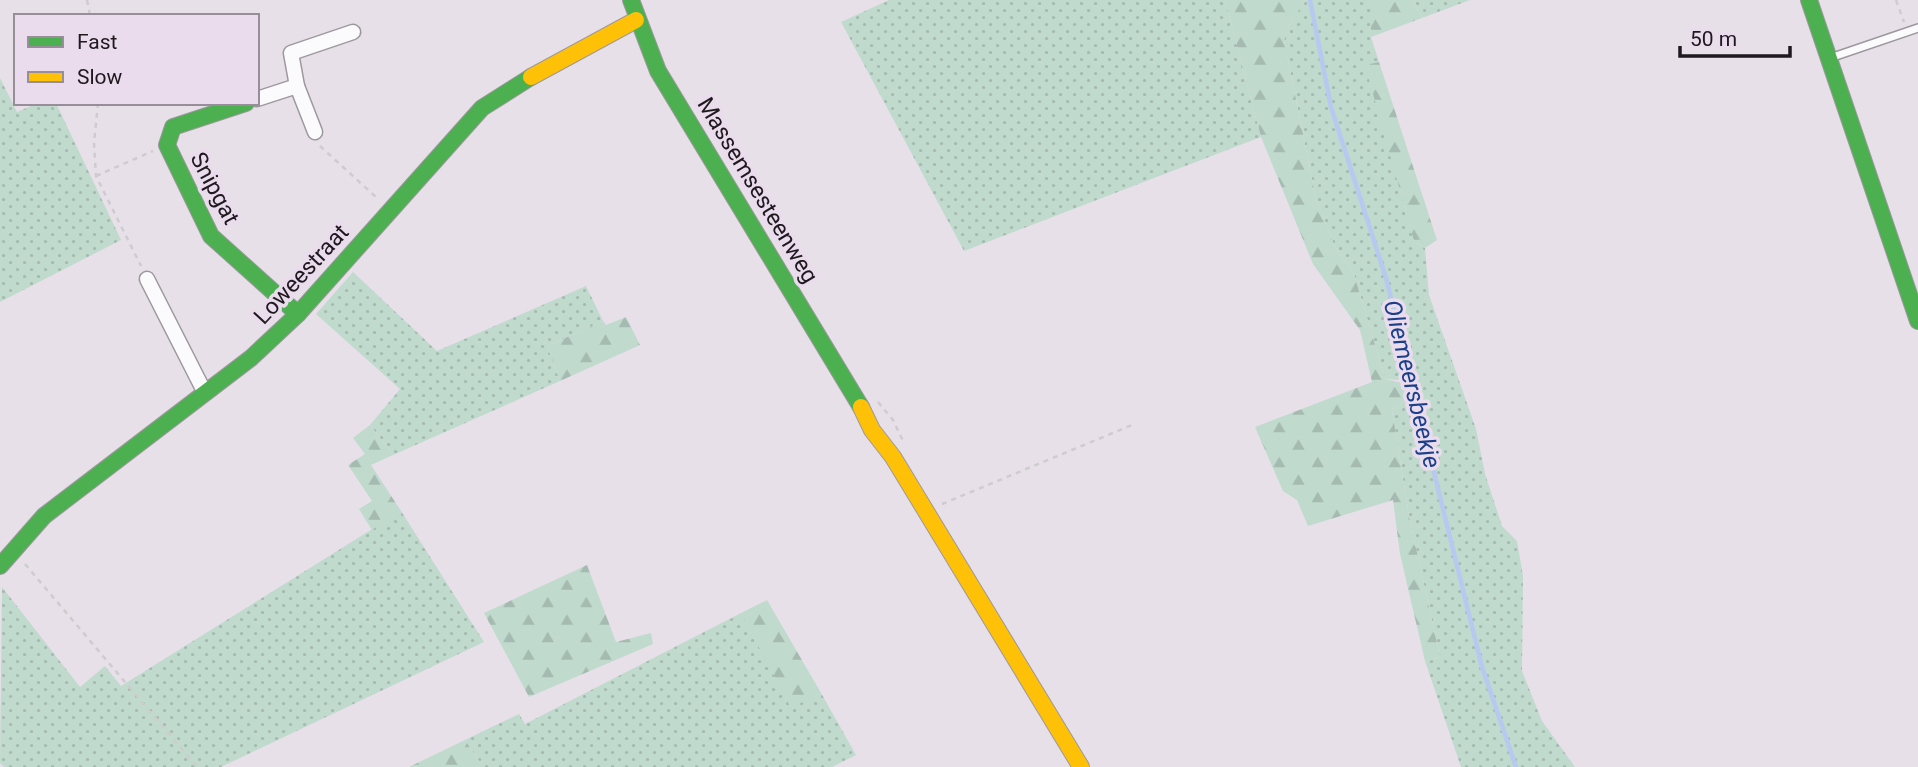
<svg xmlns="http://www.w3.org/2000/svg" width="1918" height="767" viewBox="0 0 1918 767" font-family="Roboto,sans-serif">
  <defs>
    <pattern id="grass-dots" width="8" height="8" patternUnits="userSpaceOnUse" patternTransform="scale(1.75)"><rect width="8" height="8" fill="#c0dacd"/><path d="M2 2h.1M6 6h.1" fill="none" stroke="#a5bab0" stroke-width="1.8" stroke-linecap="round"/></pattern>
    <pattern id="forest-firs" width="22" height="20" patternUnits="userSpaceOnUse" patternTransform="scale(1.75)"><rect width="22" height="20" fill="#c0dacd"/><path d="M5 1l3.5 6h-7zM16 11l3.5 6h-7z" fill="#a5bab0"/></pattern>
  </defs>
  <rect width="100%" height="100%" fill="#e7e0e8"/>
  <g fill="url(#grass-dots)">
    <polygon points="889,0 1225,0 1261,137 964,251 841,22"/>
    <polygon points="1306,0 1366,0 1371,7 1371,37 1379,62 1366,65 1414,241 1425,248 1429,295 1476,429 1485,474 1502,526 1517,541 1523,576 1522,671 1542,721 1575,767 1461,767 1425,661 1440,657 1409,516 1392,410 1409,399 1399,380 1385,379 1354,274 1334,245 1316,199 1284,40 1291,21"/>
    <polygon points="1412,0 1470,0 1422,18"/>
    <polygon points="0,78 17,112 38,103 56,103 121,240 0,302"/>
    <polygon points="353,272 437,351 586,286 603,321 547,346 560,381 393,455 370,425 400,389 316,314"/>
    <polygon points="401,511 484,642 221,767 4,767 0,763 2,587 80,687 105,666 121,686"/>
    <polygon points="741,613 791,707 821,693 856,755 832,767 483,767 465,740 519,714 525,724"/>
  </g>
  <g fill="url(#forest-firs)">
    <polygon points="1225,0 1306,0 1291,21 1284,40 1316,199 1334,245 1354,274 1385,379 1412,385 1409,399 1392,410 1409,516 1440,657 1425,661 1400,554 1393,500 1308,526 1297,500 1283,491 1255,427 1372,382 1360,330 1313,264 1261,137"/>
    <polygon points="1366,0 1412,0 1422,18 1371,37 1371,7"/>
    <polygon points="1379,62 1437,240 1425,248 1414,241 1365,65"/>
    <polygon points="626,317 640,345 560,381 547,346 603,321 606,325"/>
    <polygon points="370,425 393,455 371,465 401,511 372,530 359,509 372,501 348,465 365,454 353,438"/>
    <polygon points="587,565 616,642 651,633 653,644 529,697 484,613"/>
    <polygon points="767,600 821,693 791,708 741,613"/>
    <polygon points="465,740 483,767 409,767"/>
  </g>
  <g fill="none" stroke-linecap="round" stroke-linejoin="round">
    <polyline stroke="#b7c9f1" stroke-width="4.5" points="1310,0 1331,107 1386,278 1482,667 1516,767"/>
    <g stroke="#9d989e" stroke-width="10">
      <polyline id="lane" points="1830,58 1918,28"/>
    </g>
    <g stroke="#9d989e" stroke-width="17">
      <g id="street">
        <polyline points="257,99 297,86"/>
        <polyline points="315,132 297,86 291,53 353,32"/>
        <polyline points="147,279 205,393"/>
      </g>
    </g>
    <g stroke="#9d989e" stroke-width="18">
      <g id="fast">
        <polyline points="631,0 658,71 861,407"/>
        <polyline points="1809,0 1918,321"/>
        <polyline points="246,103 173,127 167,145 211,236 298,314"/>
        <polyline points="0,566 44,516 251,358 298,314 482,108 531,77"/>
      </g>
    </g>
    <g stroke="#9d989e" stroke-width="18">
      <g id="slow">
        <polyline points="531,77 636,20"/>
        <polyline points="861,407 872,430 893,457 1081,767"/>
      </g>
    </g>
    <g stroke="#ceccce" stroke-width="2.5" stroke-dasharray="5 5" stroke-linecap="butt">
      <polyline points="87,0 90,16"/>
      <polyline points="1896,0 1904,22"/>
      <polyline points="98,103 94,143 96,176 141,266"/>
      <polyline points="320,146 377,198"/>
      <polyline points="96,176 153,151"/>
      <polyline points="878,402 893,420 904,443"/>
      <polyline points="942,504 1132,425"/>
      <polyline points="25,564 197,767"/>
    </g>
    <use href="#lane" stroke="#fbfafc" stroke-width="7"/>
    <use href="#street" stroke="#fbfafc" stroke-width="14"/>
    <use href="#fast" stroke="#4caf50" stroke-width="16"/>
    <use href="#slow" stroke="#ffc107" stroke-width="16"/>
  </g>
  <g text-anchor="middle" stroke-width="7" stroke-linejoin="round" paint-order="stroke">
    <g font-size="23" fill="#1e191e" stroke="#eadcec">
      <text transform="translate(215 188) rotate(62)" y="8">Snipgat</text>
      <text transform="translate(758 190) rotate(59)" y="8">Massemsesteenweg</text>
      <text transform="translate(301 274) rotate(-47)" y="8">Loweestraat</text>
    </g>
    <g font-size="24" font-style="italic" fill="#1a3f8b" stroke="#eadcec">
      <text transform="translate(1412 384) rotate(76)" y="8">Oliemeersbeekje</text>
    </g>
  </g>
  <rect x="14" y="14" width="245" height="91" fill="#eadcec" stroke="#988e9a" stroke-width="2"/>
  <rect x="28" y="37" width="35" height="10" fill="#4caf50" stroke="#988e9a" stroke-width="2"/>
  <text x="77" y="49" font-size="21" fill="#1e191e">Fast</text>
  <rect x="28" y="72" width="35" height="10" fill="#ffc107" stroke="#988e9a" stroke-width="2"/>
  <text x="77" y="84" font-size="21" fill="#1e191e">Slow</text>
  <path d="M1680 46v10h110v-10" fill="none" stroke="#1e191e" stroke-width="3.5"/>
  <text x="1690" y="46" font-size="21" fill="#1e191e" stroke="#eadcec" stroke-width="5" paint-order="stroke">50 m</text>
</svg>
